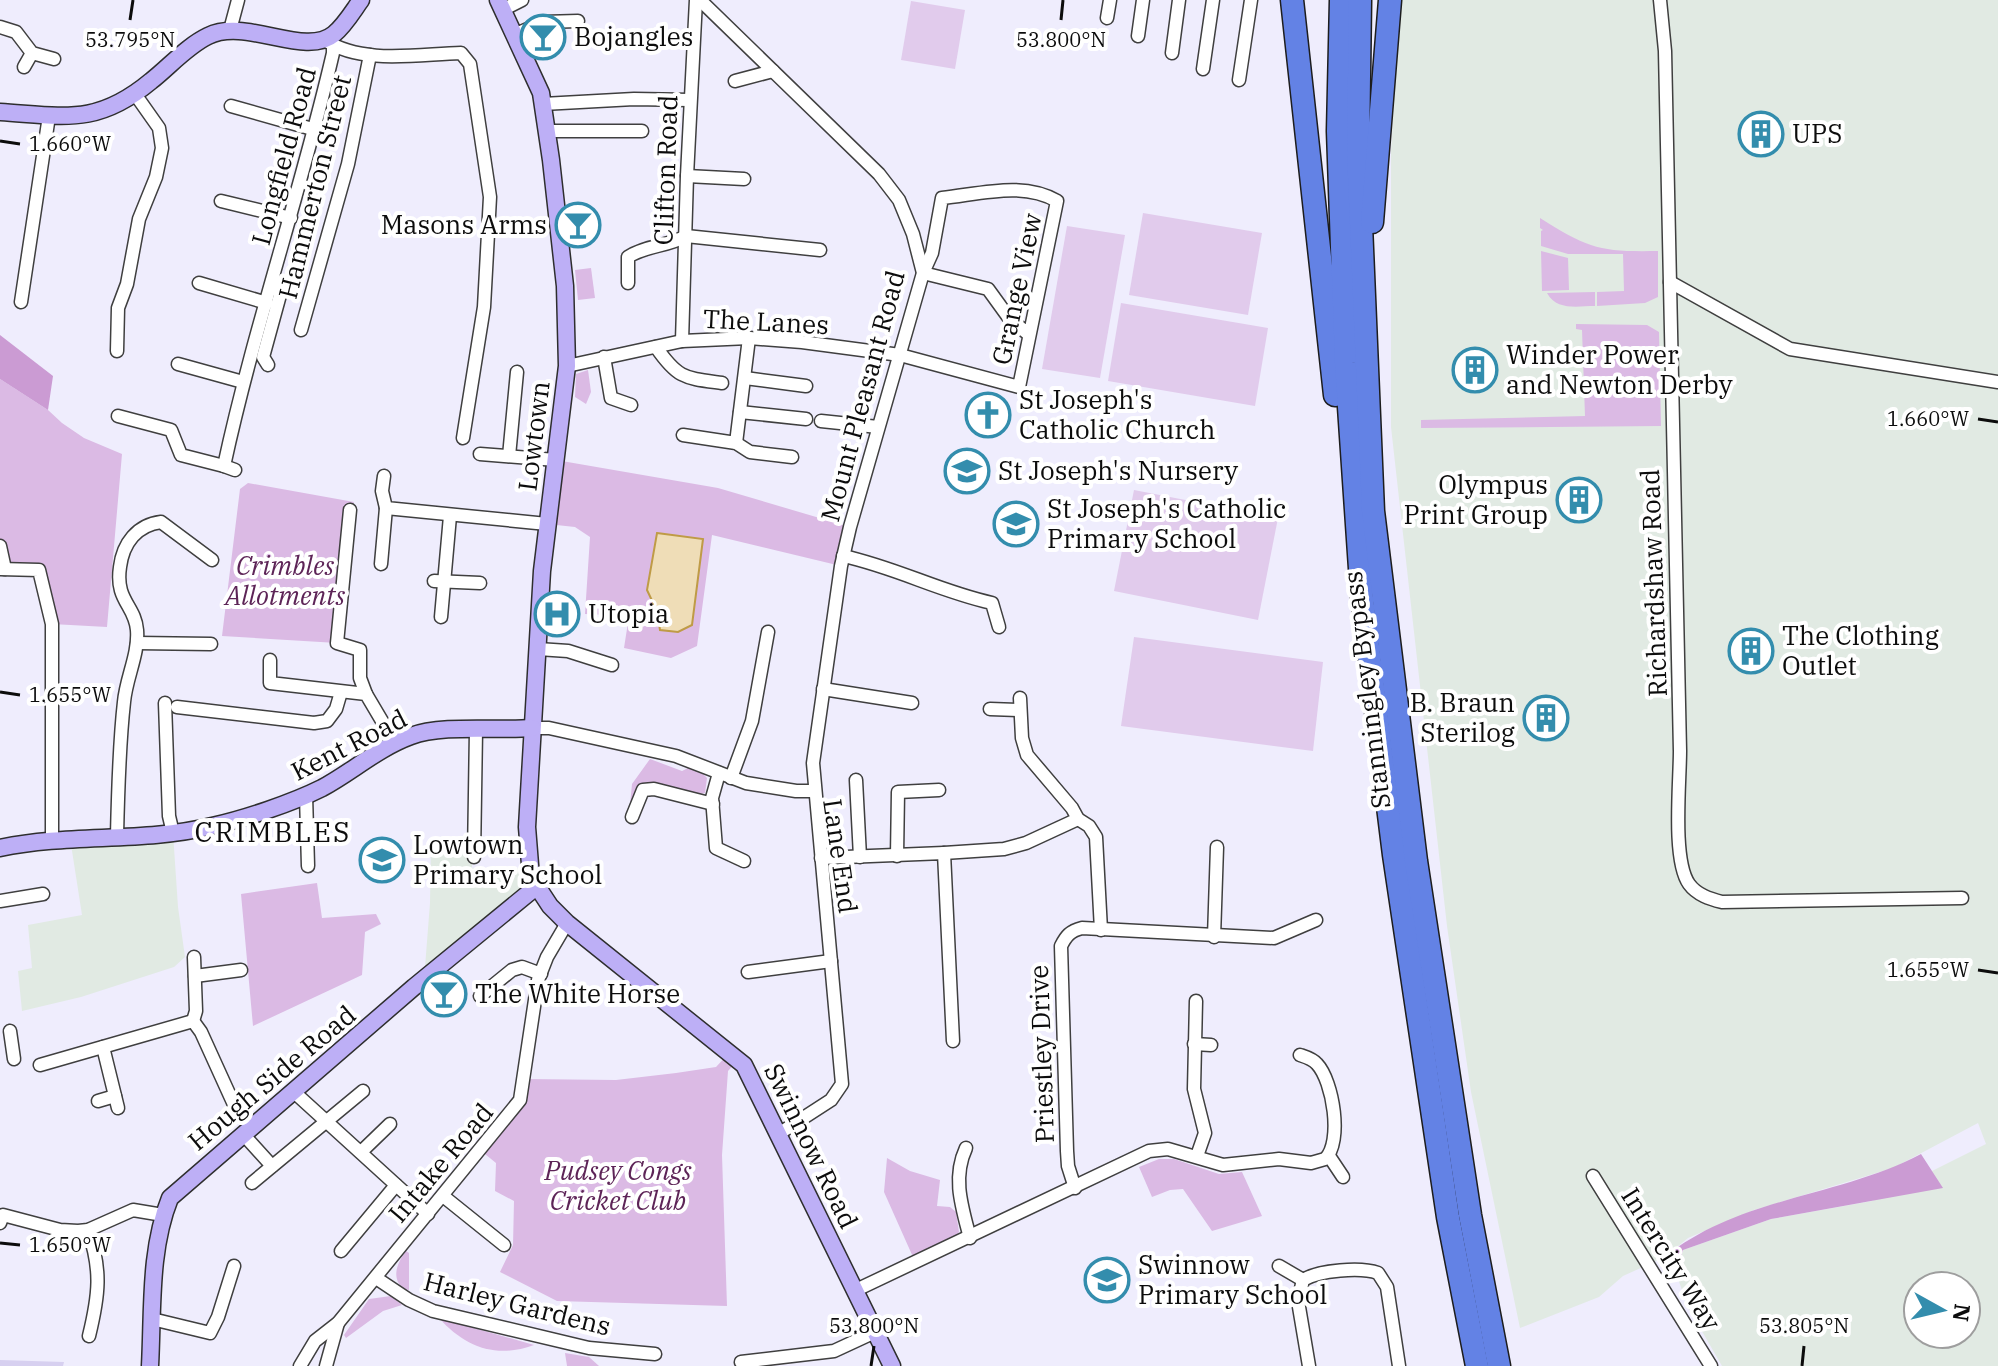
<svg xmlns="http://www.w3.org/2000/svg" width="1998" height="1366" viewBox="0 0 1998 1366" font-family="'IBM Plex Serif',serif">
  <rect width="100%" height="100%" fill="#efedfd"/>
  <g fill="#e1eae3" fill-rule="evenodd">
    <path d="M1400,0H1998V1366H1722L1688,1307L1676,1273L1683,1250L1771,1219L1872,1201L1986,1144L1978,1123L1893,1168L1754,1210L1688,1238L1665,1257L1623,1276L1599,1297L1520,1328L1471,1092L1447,926L1391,427V150ZM1918,1286H1966V1334H1918Z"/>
    <polygon points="173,833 178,907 185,957 174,967 81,997 22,1011 18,971 32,968 28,925 82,915 70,838"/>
    <polygon points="431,840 472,840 472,868 529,868 536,887 424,980 430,903"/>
  </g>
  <polygon fill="#d7d0f0" points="0,1360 64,1362 63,1366 0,1366"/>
  <g fill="#dbbae4">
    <path d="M1540,218C1589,249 1600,252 1658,251V297L1645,303L1597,306V292L1624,291L1623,254H1568L1541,246V231L1543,230L1540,228Z"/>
    <polygon points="1541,251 1568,258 1569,290 1542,291"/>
    <polygon points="591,268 595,298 578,300 575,270"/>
    <path d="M1595,292V306C1577,306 1557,311 1547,293Z"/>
    <polygon points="1576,324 1647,325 1659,332 1661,426 1421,428 1421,420 1585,416 1582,330 1576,329"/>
    <polygon points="588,370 591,392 586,404 575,397 576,374"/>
    <polygon points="0,379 48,410 62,423 84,438 122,454 107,627 52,624 39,570 5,569 0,546"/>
    <polygon points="556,460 718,488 850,527 841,566 712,535 697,646 671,658 624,648 629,616 585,614 590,537 575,527 547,524"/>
    <polygon points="248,483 354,502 350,510 337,643 222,636 240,489"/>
    <polygon points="650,759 682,771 688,768 703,774 707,778 705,793 697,795 638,790 630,805 632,784"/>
    <polygon points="317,883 322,918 376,914 381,924 365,932 362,975 253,1026 241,894"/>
    <polygon points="730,1052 738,1060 728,1071 722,1155 727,1306 557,1301 500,1272 513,1245 514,1201 495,1191 496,1163 480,1150 509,1116 525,1079 616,1080 676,1073 716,1067"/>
    <polygon points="887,1158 910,1171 940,1180 937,1206 950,1207 956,1212 959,1232 956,1236 913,1257 884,1192"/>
    <polygon points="1159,1159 1174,1159 1219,1174 1242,1172 1262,1216 1212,1231 1183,1189 1170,1190 1152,1197 1139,1167"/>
    <path d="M406,1251L409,1253V1290L403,1289C391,1277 397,1263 406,1251Z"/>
    <polygon points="391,1296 402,1305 383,1311 346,1338 344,1335 369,1299"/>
    <path d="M439,1318L534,1345C496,1359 465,1347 439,1318Z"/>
    <polygon points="565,1353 589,1357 599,1366 567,1366"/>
  </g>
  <g fill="#cb9bd3">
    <polygon points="0,335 53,376 48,410 0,379"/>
    <path d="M1921,1154L1943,1188L1771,1219L1683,1250L1676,1273L1665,1257C1738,1197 1840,1197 1921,1154Z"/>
  </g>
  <g fill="#e1cbec">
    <polygon points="911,1 965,10 955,69 901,60"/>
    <polygon points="1143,213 1262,233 1248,315 1129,295"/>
    <polygon points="1067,226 1125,235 1100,378 1042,369"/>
    <polygon points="1121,303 1268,328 1255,406 1108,381"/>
    <polygon points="1134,490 1278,518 1258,620 1114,591"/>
    <polygon points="1134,637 1323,662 1313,751 1121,726"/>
  </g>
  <polygon fill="#efddb7" stroke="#bf9b46" stroke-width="2" points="657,533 703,539 692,625 678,632 660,630 657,611 647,590"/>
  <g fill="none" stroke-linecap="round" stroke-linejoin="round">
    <g stroke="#3f3f3f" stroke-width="15">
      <g id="street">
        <polyline points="700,0 879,174 899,200 913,234 923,273 850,527 841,566 813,763 842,1084 831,1100 780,1133"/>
        <path d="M1660,0L1665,51L1680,751C1680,783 1672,860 1689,884C1697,895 1710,899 1722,902L1962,898"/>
        <polyline points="502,10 522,0"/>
        <polyline points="1107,18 1110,0"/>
        <polyline points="0,27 16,32 32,53 54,59"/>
        <polyline points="230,30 238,0"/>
        <polyline points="514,35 543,22 578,21"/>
        <polyline points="1138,36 1143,0"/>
        <path d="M325,40C362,65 418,54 461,53L470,64L490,197L484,307L463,438"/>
        <polyline points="1172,53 1179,0"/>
        <polyline points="24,67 32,53"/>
        <polyline points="1203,69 1213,0"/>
        <polyline points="1239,80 1251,0"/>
        <polyline points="735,81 773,71"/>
        <polyline points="543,104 634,99 690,100"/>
        <polyline points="231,106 316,130"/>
        <polyline points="548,131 642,131"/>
        <polyline points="687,176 744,179"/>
        <polyline points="221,201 291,218"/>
        <polyline points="1670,282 1790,349 1998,382"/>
        <polyline points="199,283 267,303"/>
        <path d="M628,283V257C646,245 667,247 686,236L820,250"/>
        <polyline points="21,302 49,116"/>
        <polyline points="301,330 348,164 370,55"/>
        <polyline points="682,341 687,176 696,0"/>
        <path d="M656,347C678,379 685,378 722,383"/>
        <polyline points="117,351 118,308 127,284 139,219 156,177 162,148 159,128 135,94"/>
        <polyline points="604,357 611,398 631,405"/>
        <polyline points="178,364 243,382"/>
        <polyline points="268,365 263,357 280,295 274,278"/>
        <path d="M567,366L682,341L749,338L802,342L900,355L1019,387L1057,201C1023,181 980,194 942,198L932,253L923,273L988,289L1009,318L1028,334"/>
        <polyline points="745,378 806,386"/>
        <polyline points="740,412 806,419"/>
        <polyline points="118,416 171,430 181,455 224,466"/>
        <polyline points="821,421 878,427"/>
        <polyline points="683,435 736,443 750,452 792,457"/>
        <polyline points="736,443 749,338"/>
        <polyline points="480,454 556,460"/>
        <polyline points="509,456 517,372"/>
        <path d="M235,470L224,466C254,327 301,192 333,53V45"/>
        <polyline points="384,476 382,491 386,508 547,524"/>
        <polyline points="350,510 337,643 360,650 360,678 366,694"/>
        <polyline points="0,546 5,569"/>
        <path d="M843,556C895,567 941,592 992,603L999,627"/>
        <polyline points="381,564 386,508"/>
        <polyline points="0,569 39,570 52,624 52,838"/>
        <polyline points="434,581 480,583"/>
        <polyline points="441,617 450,516"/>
        <polyline points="137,643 211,644"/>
        <polyline points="538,649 568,651 612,665"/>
        <polyline points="270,660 270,683 366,694 395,743"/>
        <polyline points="823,689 912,703"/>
        <polyline points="1020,698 1022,738 1027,755 1072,808 1078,819 1089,826 1096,837 1101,930"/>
        <polyline points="165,703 169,816 173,833"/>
        <polyline points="177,707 314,723 327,721 336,709 341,692"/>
        <polyline points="990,709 1020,710"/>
        <polyline points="532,728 549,728 676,756 746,783 796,791 814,791"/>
        <polyline points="719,773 712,798 716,848 744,861"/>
        <polyline points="731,778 752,721 768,632"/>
        <polyline points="856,780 860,857"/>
        <polyline points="306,795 308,866"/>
        <polyline points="632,817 643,790 654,789 713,804"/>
        <path d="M117,836C118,791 119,746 124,702C126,678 139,654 137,630C135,605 115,601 120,567C123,543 137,525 161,522L212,560"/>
        <polyline points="944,853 1004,849 1026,843 1078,819"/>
        <polyline points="897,856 898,792 939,790"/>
        <polyline points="474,857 476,730"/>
        <polyline points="821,858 944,853 953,1041"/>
        <polyline points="0,901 43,894"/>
        <polyline points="1214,937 1217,847"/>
        <polyline points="748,972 831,961"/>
        <polyline points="195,976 241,970"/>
        <polyline points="480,996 512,970 522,967 541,974"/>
        <polyline points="1196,1001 1194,1089 1205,1133 1197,1156"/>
        <polyline points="193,1021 196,1011 194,957"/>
        <polyline points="10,1031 14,1059"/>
        <polyline points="1194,1044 1211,1045"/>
        <polyline points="103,1047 118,1108"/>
        <polyline points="40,1065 193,1021 201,1032 236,1109 252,1126"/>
        <polyline points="294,1092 428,1214"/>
        <polyline points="98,1101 115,1096"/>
        <polyline points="243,1134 272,1166"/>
        <path d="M966,1148C952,1178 962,1207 970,1238"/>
        <polyline points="361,1152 390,1124"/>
        <polyline points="1329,1156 1343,1177"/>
        <polyline points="1593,1176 1711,1366"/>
        <polyline points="252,1183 363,1091"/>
        <path d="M1075,1188L1068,1166L1067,1151L1061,946C1066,936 1070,931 1082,928L1274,938L1316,920"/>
        <polyline points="443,1196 504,1245"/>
        <polyline points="0,1223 3,1215 60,1230 78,1231 88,1230 133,1210 163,1215"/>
        <path d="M88,1230C102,1270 99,1295 89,1336"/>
        <polyline points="341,1251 396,1185"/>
        <polyline points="1279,1266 1303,1280"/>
        <polyline points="376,1278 409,1300 433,1311 589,1348 655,1354"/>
        <path d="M854,1291L1149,1151L1168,1149L1223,1165L1279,1159L1311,1163L1325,1159C1343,1142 1333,1081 1317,1064C1313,1059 1306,1057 1300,1055"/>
        <polyline points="152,1319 210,1333 218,1317 234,1266"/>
        <polyline points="741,1362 834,1351 875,1332"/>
        <polyline points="300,1366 315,1341 338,1323 520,1100 538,980 547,957 567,923"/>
        <polyline points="326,1366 338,1323"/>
        <path d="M1309,1366L1298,1301L1303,1280C1319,1270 1361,1267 1378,1273L1387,1287L1399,1366"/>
      </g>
    </g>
    <g stroke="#2e2e2e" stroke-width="19">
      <g id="secondary">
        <polyline points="498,0 541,93 551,160 565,286 567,366 542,571 527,827 531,877 550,906 567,923 744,1065 892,1366"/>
        <path d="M0,112C64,116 97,126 151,81C169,67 187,46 208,36C246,17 305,58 334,34C345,25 353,11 361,0"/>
        <path d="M0,848C70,833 143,843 212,826C244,819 292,803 322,788C352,772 378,748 411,736C442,724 498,731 532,728"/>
        <path d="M150,1366C153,1310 149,1250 170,1198L414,987L536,887"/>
      </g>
    </g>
    <g stroke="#1d1d1d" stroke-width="25">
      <g id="highway">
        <polyline points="1292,0 1335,395"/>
        <polyline points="1341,0 1338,131 1346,363 1362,598 1394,855 1448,1217 1477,1366"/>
        <polyline points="1360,0 1358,153 1373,511 1416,861 1470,1215 1499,1366"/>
        <polyline points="1372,222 1390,0"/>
      </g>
    </g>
    <use href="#street" stroke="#fff" stroke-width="12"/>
    <use href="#secondary" stroke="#bdaff6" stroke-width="16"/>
    <use href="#highway" stroke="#6382e5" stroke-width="22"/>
  </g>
  <path fill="none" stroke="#0c0c0c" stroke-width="3" d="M130,20L133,0M1061,20L1063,0M0,141L20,144M1978,419L1998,422M0,692L20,695M1978,970L1998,973M0,1243L20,1245M871,1366L874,1346M1802,1366L1804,1346"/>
  <defs>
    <g id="bar-ring" transform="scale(2.3)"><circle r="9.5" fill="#fff" stroke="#338dad" stroke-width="1.5"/><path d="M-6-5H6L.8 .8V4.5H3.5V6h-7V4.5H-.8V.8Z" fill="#338dad"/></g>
    <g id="building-ring" transform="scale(2.3)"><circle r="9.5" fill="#fff" stroke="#338dad" stroke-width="1.5"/><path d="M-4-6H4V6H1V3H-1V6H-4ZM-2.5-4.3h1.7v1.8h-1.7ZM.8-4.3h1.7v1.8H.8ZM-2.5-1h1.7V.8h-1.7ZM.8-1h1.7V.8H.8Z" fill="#338dad"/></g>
    <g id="church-ring" transform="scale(2.3)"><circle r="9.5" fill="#fff" stroke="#338dad" stroke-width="1.5"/><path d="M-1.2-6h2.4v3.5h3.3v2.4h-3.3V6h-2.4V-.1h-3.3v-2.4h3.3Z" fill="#338dad"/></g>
    <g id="school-ring" transform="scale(2.3)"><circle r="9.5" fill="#fff" stroke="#338dad" stroke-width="1.5"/><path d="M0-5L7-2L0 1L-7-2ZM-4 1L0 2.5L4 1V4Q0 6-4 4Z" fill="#338dad"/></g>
    <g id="hospital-ring" transform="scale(2.3)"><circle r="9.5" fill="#fff" stroke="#338dad" stroke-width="1.5"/><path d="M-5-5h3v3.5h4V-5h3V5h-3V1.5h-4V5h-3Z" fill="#338dad"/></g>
  </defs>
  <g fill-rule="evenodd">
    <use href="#bar-ring" x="543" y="37"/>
    <use href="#building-ring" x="1761" y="134"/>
    <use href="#bar-ring" x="578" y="225"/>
    <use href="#building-ring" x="1475" y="370"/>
    <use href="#church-ring" x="988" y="415"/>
    <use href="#school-ring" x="967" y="471"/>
    <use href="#building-ring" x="1579" y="500"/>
    <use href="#school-ring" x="1016" y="524"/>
    <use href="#hospital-ring" x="557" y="614"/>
    <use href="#building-ring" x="1751" y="651"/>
    <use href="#building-ring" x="1546" y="718"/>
    <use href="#school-ring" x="382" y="860"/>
    <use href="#bar-ring" x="444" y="994"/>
    <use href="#school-ring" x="1107" y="1280"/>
  </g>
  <g text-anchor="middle" stroke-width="8" stroke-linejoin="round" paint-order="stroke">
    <g font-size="26" fill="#0c0c0c" stroke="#fff" text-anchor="start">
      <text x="574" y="46">Bojangles</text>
      <text x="1792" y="143">UPS</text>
      <text x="547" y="234" text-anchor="end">Masons Arms</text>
      <text x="1506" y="364">Winder Power<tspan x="1506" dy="30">and Newton Derby</tspan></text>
      <text x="1019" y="409">St Joseph's<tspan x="1019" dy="30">Catholic Church</tspan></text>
      <text x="998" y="480">St Joseph's Nursery</text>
      <text x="1548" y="494" text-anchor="end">Olympus<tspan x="1548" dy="30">Print Group</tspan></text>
      <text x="1047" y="518">St Joseph's Catholic<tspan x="1047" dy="30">Primary School</tspan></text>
      <text x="588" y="623">Utopia</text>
      <text x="1782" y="645">The Clothing<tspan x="1782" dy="30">Outlet</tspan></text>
      <text x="1515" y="712" text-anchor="end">B. Braun<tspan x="1515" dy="30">Sterilog</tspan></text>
      <text x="413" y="854">Lowtown<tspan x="413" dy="30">Primary School</tspan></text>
      <text x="475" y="1003">The White Horse</text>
      <text x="1138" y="1274">Swinnow<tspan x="1138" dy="30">Primary School</tspan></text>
    </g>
    <g font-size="26" fill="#0c0c0c" stroke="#fff">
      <text transform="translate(284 156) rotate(-75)" y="9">Longfield Road</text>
      <text transform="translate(666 170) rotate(-88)" y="9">Clifton Road</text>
      <text transform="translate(315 187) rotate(-76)" y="9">Hammerton Street</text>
      <text transform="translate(1017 289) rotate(-78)" y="9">Grange View</text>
      <text transform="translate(766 322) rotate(3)" y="9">The Lanes</text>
      <text transform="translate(863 396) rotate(-75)" y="9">Mount Pleasant Road</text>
      <text transform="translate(534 436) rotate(-83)" y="9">Lowtown</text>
      <text transform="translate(1654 583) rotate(-92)" y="9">Richardshaw Road</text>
      <text transform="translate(1367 690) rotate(-97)" y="9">Stanningley Bypass</text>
      <text transform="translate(349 745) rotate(-27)" y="9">Kent Road</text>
      <text transform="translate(840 856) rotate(82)" y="9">Lane End</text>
      <text transform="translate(1042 1054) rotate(-92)" y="9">Priestley Drive</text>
      <text transform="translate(272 1078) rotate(-40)" y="9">Hough Side Road</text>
      <text transform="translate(811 1146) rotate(64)" y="9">Swinnow Road</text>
      <text transform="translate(441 1163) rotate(-50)" y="9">Intake Road</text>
      <text transform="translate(1671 1259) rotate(58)" y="9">Intercity Way</text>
      <text transform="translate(517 1304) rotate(14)" y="9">Harley Gardens</text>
    </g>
    <g font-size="26" font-style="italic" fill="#5d2457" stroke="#fff">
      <text x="285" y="575">Crimbles<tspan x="285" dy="30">Allotments</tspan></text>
      <text x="618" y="1180">Pudsey Congs<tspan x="618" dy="30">Cricket Club</tspan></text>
    </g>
    <g font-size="28" letter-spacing="2" fill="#0c0c0c" stroke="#fff">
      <text x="273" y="842">CRIMBLES</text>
    </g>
  </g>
  <g font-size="20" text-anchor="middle" fill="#0c0c0c" stroke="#fff" stroke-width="8" stroke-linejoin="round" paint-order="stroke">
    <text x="130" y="47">53.795°N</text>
    <text x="1061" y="47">53.800°N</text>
    <text x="70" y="151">1.660°W</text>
    <text x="1928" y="426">1.660°W</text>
    <text x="70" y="702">1.655°W</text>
    <text x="1928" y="977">1.655°W</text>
    <text x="70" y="1252">1.650°W</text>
    <text x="874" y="1333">53.800°N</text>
    <text x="1804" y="1333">53.805°N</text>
  </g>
  <g transform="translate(1942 1310) rotate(98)"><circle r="38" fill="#ffffff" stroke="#9e9e9e" stroke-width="2"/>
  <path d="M0-6L14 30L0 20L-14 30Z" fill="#338dad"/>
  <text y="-12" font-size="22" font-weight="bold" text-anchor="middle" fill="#0c0c0c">N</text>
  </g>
</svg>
